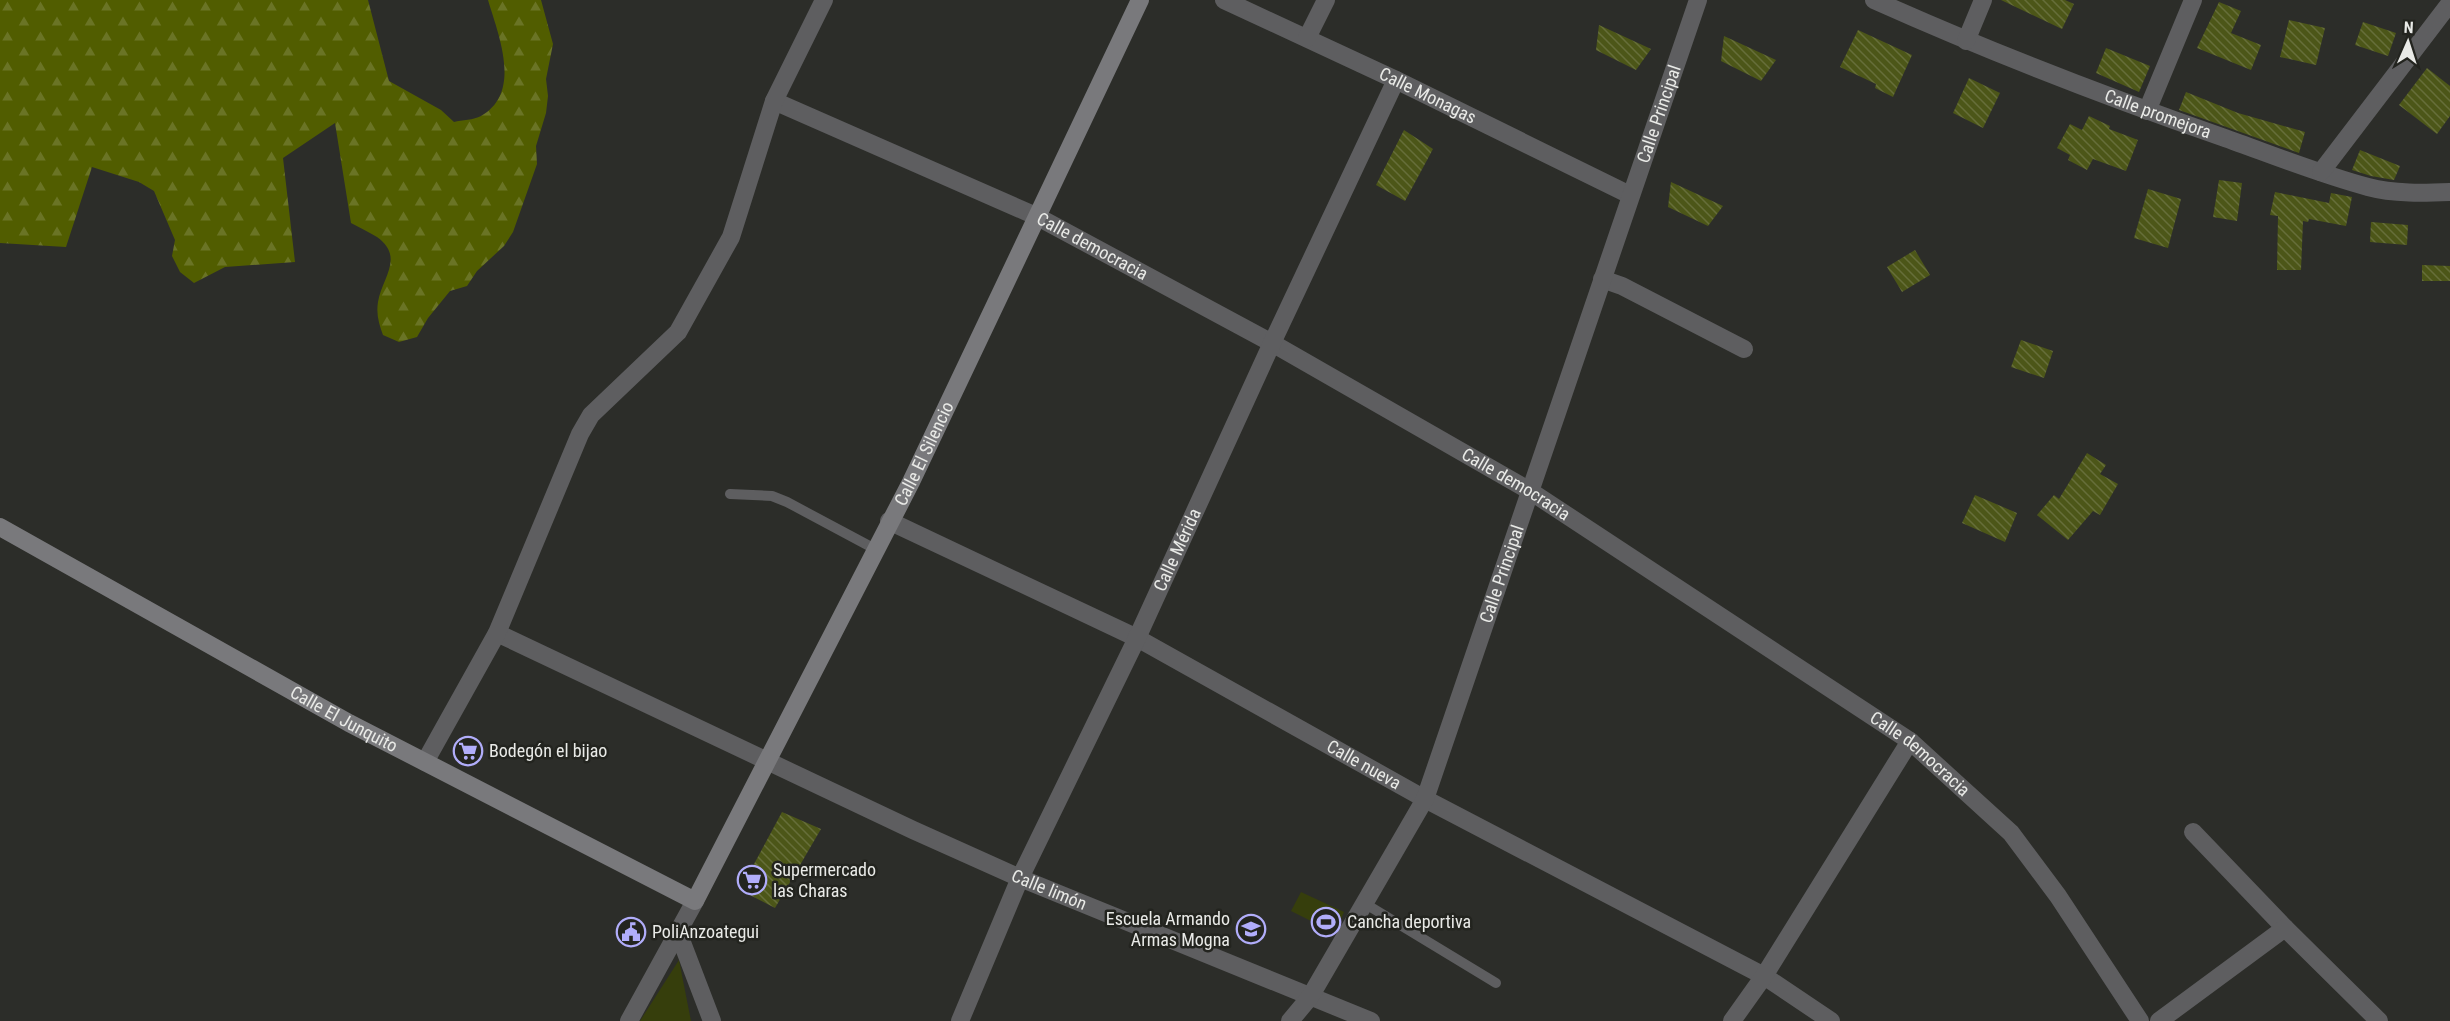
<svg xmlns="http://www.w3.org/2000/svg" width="2450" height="1021" viewBox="0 0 2450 1021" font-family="'Roboto Condensed',sans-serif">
  <defs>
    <pattern id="forest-firs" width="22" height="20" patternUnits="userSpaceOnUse" patternTransform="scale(1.5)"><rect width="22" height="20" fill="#515d00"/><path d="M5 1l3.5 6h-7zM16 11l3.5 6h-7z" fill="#6a7425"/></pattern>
    <pattern id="building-back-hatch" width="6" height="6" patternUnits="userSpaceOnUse" patternTransform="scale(1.5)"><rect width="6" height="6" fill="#4c5618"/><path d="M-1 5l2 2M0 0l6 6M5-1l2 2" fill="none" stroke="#666e3a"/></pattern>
  </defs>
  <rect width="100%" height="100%" fill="#2c2d29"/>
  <path fill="url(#forest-firs)" d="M0,0H368L389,81L441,110L454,122C462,120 474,120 481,116C523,92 498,34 488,0H541L553,44L546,79L548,96L546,113L536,146L537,164L513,232L504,246L477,271L467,286L450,291L428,318L417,337L399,342L383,335C379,324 376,314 378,302C382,278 405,257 377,237C369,232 360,228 351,223L335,123L283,158L295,262L225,267L194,283L180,272L172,256L175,240L154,191L139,182L92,167L66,247L0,243Z"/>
  <g fill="#363e0c">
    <polygon points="1301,892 1344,912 1335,933 1291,911"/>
    <polygon points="679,960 691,1021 640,1021"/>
  </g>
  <g fill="url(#building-back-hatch)">
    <polygon points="2001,0 2065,0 2074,4 2062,29"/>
    <polygon points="2219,2 2241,11 2231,33 2261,45 2251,70 2197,48"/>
    <polygon points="2289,20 2325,28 2316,65 2280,57"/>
    <polygon points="2363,22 2396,33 2388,56 2355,45"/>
    <polygon points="1599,25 1651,49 1636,70 1596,50"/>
    <polygon points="1858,30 1912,55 1893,97 1875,88 1876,84 1840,67"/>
    <polygon points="1724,36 1776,60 1761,81 1721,61"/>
    <polygon points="2106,48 2150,66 2139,92 2096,73"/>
    <polygon points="2427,68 2450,86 2450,116 2437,134 2399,105"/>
    <polygon points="1969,78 2000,93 1983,128 1953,113"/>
    <polygon points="2186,92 2238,113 2305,132 2299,153 2179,110"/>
    <polygon points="2089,116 2110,126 2109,129 2138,140 2126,171 2093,159 2087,170 2068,160 2070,155 2057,148 2070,124 2082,130"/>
    <polygon points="1404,130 1433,149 1405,201 1376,185"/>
    <polygon points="2360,150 2400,166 2394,180 2371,176 2352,170"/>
    <polygon points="2219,180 2242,183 2237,221 2213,217"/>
    <polygon points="1671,182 1723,206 1708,226 1668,207"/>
    <polygon points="2148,189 2181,199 2168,248 2134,238"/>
    <polygon points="2275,192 2329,203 2331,193 2352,197 2346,226 2309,219 2308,222 2303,221 2301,270 2277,270 2278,216 2270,215"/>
    <polygon points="2371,222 2408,225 2407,245 2370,242"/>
    <polygon points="1915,250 1930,275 1902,292 1887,267"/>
    <polygon points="2422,265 2450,266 2450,281 2422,281"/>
    <polygon points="2021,340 2053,351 2044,378 2011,367"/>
    <polygon points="2087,453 2106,465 2100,474 2118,484 2100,515 2093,511 2068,540 2037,515 2054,495 2059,499"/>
    <polygon points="1975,495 2017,513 2005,542 1962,523"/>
    <polygon points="782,812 821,829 775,908 740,890"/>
  </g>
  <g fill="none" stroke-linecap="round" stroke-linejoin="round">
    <g stroke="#5e5e60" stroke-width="10">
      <polyline points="730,494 772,496 787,502 875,549"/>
      <polyline points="1364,903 1496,983"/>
    </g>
    <g stroke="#5e5e60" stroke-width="18">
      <path id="s1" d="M1224,0L1396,80L1630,195"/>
      <path id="s2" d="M1874,0C1988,51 2104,96 2222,137C2270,154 2319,174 2368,187C2394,194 2424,193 2450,192"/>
      <polyline points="1307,38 1326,0"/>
      <polyline points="1966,41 1983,0"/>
      <path id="s3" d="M774,101L1036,216L1272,343L1530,491L1910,741L2011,833L2058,896L2140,1021"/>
      <polyline points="2147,111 2193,0"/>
      <polyline points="2321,172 2450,3"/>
      <polyline points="1602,279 1622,286 1744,349"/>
      <path id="s4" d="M889,521L1137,638L1425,799L1764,976L1831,1021"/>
      <path id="s5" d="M497,633L913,830L1020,878L1371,1021"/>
      <polyline points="425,762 497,633 580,434 591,415 678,332 731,237 774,101 824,0"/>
      <polyline points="2193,832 2285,928"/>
      <polyline points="678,932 712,1021"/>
      <polyline points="629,1021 695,901"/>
      <path id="s6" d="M960,1021L1020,878L1137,638L1272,343L1396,80"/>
      <path id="s7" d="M1290,1021L1310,997L1425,799L1698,0"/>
      <polyline points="1732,1021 1764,976 1910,741"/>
      <polyline points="2159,1021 2285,928 2379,1021"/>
    </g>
    <path stroke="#79797c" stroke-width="18" id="s8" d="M0,527L349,723L695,901L911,482L1140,0"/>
  </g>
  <defs>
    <g id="supermarket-ring" transform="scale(1.5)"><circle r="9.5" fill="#23241f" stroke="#b1adfa" stroke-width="1.5"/><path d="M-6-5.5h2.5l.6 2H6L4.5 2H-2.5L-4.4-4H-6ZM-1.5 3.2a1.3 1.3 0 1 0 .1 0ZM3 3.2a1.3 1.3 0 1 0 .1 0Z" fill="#b1adfa"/></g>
    <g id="stadium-ring" transform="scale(1.5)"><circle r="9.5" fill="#23241f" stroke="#b1adfa" stroke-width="1.5"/><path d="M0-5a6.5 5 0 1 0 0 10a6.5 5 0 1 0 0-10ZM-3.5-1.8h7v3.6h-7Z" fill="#b1adfa"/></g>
    <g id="school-ring" transform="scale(1.5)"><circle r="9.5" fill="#23241f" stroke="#b1adfa" stroke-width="1.5"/><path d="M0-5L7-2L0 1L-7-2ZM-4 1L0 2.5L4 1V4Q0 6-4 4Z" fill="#b1adfa"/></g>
    <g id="civic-ring" transform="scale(1.5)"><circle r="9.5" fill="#23241f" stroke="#b1adfa" stroke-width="1.5"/><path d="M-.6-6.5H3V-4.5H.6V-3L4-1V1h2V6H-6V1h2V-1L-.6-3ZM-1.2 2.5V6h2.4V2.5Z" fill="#b1adfa"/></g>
  </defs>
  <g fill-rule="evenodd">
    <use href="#supermarket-ring" x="468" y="751"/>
    <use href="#supermarket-ring" x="752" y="880"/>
    <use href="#stadium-ring" x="1326" y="922"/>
    <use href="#school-ring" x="1251" y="929"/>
    <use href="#civic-ring" x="631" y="932"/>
  </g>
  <g text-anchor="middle" stroke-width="5" stroke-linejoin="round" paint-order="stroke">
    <g font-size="18" fill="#e9eae7" stroke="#23241f">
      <text dy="6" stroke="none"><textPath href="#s1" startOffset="225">Calle Monagas</textPath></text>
      <text dy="6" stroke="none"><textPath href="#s2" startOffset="306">Calle promejora</textPath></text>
      <text dy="6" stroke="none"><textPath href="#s7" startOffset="984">Calle Principal</textPath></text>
      <text dy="6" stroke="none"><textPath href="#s3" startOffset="350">Calle democracia</textPath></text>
      <text dy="6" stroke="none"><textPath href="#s8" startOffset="1292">Calle El Silencio</textPath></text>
      <text dy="6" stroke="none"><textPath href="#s3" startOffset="836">Calle democracia</textPath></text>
      <text dy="6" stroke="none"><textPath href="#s6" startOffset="519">Calle Mérida</textPath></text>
      <text dy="6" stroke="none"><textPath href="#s7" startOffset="498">Calle Principal</textPath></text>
      <text dy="6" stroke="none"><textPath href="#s8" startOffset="394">Calle El Junquito</textPath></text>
      <text dy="6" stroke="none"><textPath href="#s3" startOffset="1322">Calle democracia</textPath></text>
      <text dy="6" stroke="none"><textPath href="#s4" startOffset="534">Calle nueva</textPath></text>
      <text dy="6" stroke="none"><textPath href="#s5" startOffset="609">Calle limón</textPath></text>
    </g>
    <g font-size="18" fill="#e9eae7" stroke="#23241f" text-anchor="start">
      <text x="489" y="757">Bodegón el bijao</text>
      <text x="773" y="876">Supermercado<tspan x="773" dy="21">las Charas</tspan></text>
      <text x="1230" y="925" text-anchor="end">Escuela Armando<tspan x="1230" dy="21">Armas Mogna</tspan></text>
      <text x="1347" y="928">Cancha deportiva</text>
      <text x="652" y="938">PoliAnzoategui</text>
    </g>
  </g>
  <g transform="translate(2408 42) rotate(3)" stroke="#23241f" stroke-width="4.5" paint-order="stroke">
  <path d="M0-4.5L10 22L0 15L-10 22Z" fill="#e9eae7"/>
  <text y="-9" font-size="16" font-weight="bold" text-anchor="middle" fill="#e9eae7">N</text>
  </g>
</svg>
